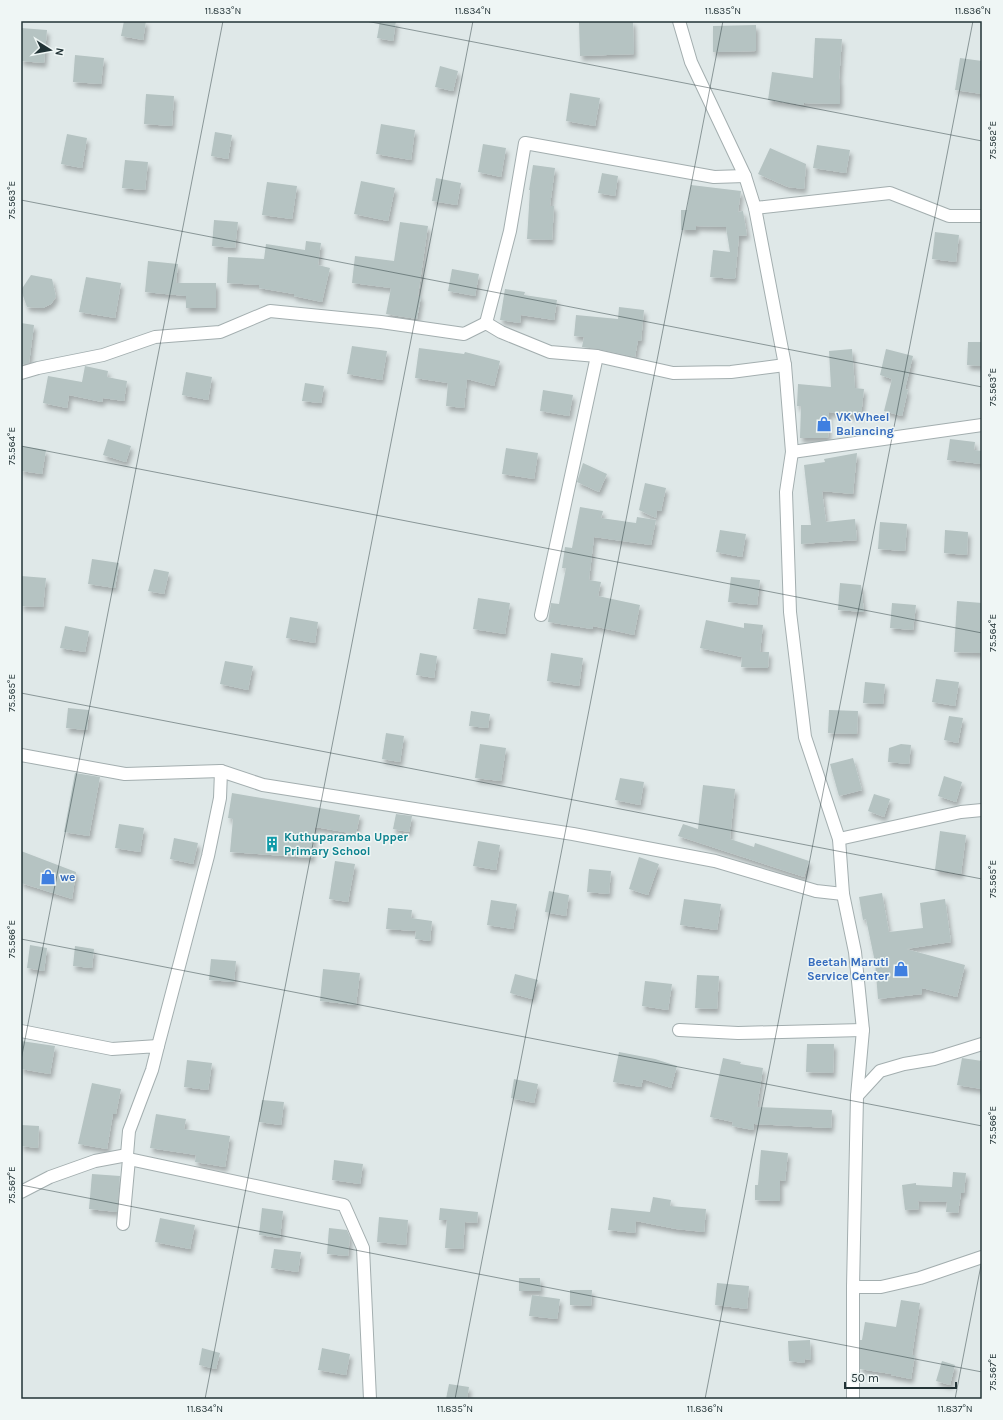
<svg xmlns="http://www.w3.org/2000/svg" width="1003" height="1420" viewBox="0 0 1003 1420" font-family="Karla,sans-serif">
  <defs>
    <filter id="shadow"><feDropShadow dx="2.5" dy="4.5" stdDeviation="2" flood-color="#0004"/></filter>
  </defs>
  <rect width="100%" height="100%" fill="#dfe8e8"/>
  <g fill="#b5c3c2" filter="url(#shadow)">
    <polygon points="124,21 146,21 143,40 121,36"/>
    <polygon points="380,21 396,21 393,41 377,38"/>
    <polygon points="579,21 633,21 634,54 580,56"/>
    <polygon points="756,25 756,51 713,52 713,26"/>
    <polygon points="21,28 47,30 44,63 21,61"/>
    <polygon points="815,38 842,39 839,80 840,80 840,104 804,103 803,105 768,100 772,72 813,78"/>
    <polygon points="75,55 104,58 101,84 73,82"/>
    <polygon points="960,58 982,61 982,94 955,90"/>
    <polygon points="440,66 458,71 453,91 435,87"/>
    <polygon points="570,93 600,98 595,126 566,121"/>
    <polygon points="146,94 174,96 172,126 144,124"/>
    <polygon points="381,124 415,130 411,160 376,154"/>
    <polygon points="215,132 232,135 228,159 211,156"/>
    <polygon points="67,134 87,138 82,168 61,164"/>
    <polygon points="483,144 506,148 501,177 478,172"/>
    <polygon points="817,145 850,150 846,173 813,168"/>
    <polygon points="770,148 806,164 804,189 788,187 758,174"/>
    <polygon points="125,160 148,162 145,190 122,188"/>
    <polygon points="533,165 555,168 550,206 554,206 552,240 527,239 530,190 529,190"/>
    <polygon points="602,173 618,176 615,196 598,193"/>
    <polygon points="436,178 461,183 457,205 432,201"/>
    <polygon points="361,181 395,188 388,221 354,214"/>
    <polygon points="267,182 297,186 292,219 262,215"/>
    <polygon points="691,185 741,191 738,212 743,211 747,235 739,236 735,279 710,277 713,250 730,252 726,227 696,226 696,230 681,230 681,210 687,210"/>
    <polygon points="214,220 238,222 235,248 212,246"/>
    <polygon points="400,222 428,226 418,296 421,296 417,319 386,314 391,288 352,283 355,256 394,261"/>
    <polygon points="935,232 959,235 956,262 932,259"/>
    <polygon points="306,241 321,243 318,265 330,268 322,302 294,296 294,294 259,288 259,285 227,283 228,257 264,259 266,244 305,250"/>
    <polygon points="148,261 178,264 176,283 216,283 216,308 186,308 186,296 145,292"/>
    <polygon points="452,269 479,274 475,296 448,291"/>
    <polygon points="31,275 52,279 56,297 51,304 43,308 27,307 21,290"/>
    <polygon points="86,277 121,283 115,318 79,312"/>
    <polygon points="505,289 525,292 524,295 557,300 554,320 521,315 520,323 500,320"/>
    <polygon points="619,307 644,310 641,341 638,340 635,357 598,349 582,347 584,337 574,336 576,315 618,319"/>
    <polygon points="21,323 34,325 29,363 25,364 21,364"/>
    <polygon points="968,342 982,342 982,366 967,365"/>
    <polygon points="352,346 387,351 382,380 347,374"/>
    <polygon points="419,348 464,354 465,352 500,361 494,386 467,379 464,408 446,406 448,383 415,378"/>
    <polygon points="852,349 855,388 864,389 861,416 829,412 828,438 800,438 801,406 797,406 798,384 831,387 829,351"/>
    <polygon points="886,349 913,356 905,389 908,390 902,416 884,411 892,379 880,375"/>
    <polygon points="85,366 108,371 107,377 127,381 124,401 103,398 102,402 69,395 67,408 43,403 48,376 82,382"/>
    <polygon points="186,372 212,377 208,400 182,395"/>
    <polygon points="305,383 324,386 321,403 302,401"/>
    <polygon points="543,390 573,395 569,416 540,411"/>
    <polygon points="108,439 131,446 126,462 103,455"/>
    <polygon points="950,439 975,442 974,450 982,451 982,464 947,460"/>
    <polygon points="21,446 46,450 42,474 21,471"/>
    <polygon points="506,448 538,453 534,479 502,474"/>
    <polygon points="857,453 853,494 822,491 826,522 855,519 857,540 801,544 801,525 811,525 804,465 825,462 824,459"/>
    <polygon points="583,463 607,474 599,492 577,482"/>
    <polygon points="645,483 666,488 661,511 657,510 656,518 639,510"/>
    <polygon points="580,507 603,511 601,518 636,523 637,517 656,520 651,545 594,537 589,580 601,582 598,596 640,605 634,635 593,626 592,629 548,622 551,603 559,604 566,568 562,568 565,547 572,548"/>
    <polygon points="880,522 907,524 905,551 878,549"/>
    <polygon points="720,530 746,534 742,557 716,552"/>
    <polygon points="945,530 968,532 967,555 944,553"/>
    <polygon points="92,559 119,563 115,588 88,584"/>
    <polygon points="154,569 169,572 164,594 148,591"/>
    <polygon points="21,576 46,578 43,607 21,606"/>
    <polygon points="731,577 760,580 757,605 728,602"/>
    <polygon points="840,583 861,585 864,612 838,610"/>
    <polygon points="478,598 510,603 505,634 473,629"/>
    <polygon points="957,601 982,603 981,653 954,652"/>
    <polygon points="892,603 916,605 913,630 890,628"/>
    <polygon points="290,617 318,622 315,643 286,638"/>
    <polygon points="706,620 744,628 744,623 763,625 760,652 769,652 768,668 741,667 742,657 700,648"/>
    <polygon points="65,626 89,631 85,652 60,648"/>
    <polygon points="420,653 437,656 434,678 416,675"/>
    <polygon points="551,653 583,658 579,686 547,681"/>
    <polygon points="225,661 253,666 248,690 220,684"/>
    <polygon points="936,679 959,682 955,706 932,702"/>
    <polygon points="865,682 885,684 883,704 863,703"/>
    <polygon points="68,708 89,710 87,730 66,728"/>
    <polygon points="829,710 858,711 857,734 828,733"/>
    <polygon points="471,711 490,714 488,728 469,726"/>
    <polygon points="949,716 963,718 958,743 944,740"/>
    <polygon points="386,733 404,736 400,762 382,759"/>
    <polygon points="480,744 506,748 501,781 475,778"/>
    <polygon points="901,744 911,745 909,764 888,762 889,748"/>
    <polygon points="853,758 862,790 839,796 830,764"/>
    <polygon points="75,773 100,777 89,836 64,832"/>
    <polygon points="944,776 962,782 956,802 938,796"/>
    <polygon points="620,778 644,782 640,805 615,800"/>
    <polygon points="703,785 735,789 730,839 754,847 755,843 809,861 804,877 678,836 683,824 698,829"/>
    <polygon points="232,793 360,815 356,834 315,827 312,858 230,852 233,819 228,818"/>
    <polygon points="874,794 890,799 884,817 868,811"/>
    <polygon points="396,814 412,816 409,832 393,829"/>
    <polygon points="119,824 144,828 140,852 115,848"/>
    <polygon points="940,831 966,835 961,874 935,870"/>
    <polygon points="174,838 198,843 193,864 170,859"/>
    <polygon points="478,841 500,845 496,870 473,866"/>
    <polygon points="21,851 76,872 72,899 21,883"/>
    <polygon points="639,857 659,864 648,895 629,889"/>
    <polygon points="335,861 355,864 348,902 329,899"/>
    <polygon points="589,869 611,871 609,894 587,892"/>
    <polygon points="549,891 569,895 566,916 545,912"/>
    <polygon points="882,893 889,932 923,928 920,903 945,899 951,942 906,949 965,965 957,997 922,988 922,994 878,999 875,962 866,919 863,920 859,897"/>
    <polygon points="684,899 721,904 717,930 680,925"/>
    <polygon points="491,900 517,904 513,929 487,925"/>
    <polygon points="388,908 412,910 411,918 432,921 430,941 415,939 416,931 386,929"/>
    <polygon points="30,945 47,948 44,971 27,968"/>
    <polygon points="75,946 94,949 92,968 73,966"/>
    <polygon points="211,959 236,961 234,982 209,980"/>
    <polygon points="323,969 360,973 356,1005 320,1001"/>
    <polygon points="515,974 538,980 532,999 510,993"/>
    <polygon points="697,975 719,976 717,1009 695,1008"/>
    <polygon points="645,981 672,984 668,1010 642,1006"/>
    <polygon points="21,1041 55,1046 50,1074 21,1069"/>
    <polygon points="807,1044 834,1044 833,1073 806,1072"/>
    <polygon points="619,1052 655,1059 677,1066 671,1088 643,1079 641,1087 613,1082"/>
    <polygon points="723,1058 741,1062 740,1064 763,1068 757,1107 832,1110 831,1128 754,1124 753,1130 732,1126 733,1122 710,1117"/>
    <polygon points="962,1058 982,1061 982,1089 957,1085"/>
    <polygon points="187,1060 212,1063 208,1090 184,1087"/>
    <polygon points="514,1079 538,1084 534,1103 511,1098"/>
    <polygon points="92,1083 121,1089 116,1114 113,1114 107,1149 78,1144"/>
    <polygon points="262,1100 284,1102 281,1125 259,1122"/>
    <polygon points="156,1114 186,1119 184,1129 230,1136 225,1167 195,1162 196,1155 150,1148"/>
    <polygon points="21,1125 39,1126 38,1148 21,1146"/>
    <polygon points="761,1150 788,1153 785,1181 780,1180 780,1201 755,1200 755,1185 758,1185"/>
    <polygon points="334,1160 363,1164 360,1184 332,1180"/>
    <polygon points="953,1172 966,1173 964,1193 961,1193 958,1213 946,1212 947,1202 918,1201 919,1209 905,1210 902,1185 916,1183 916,1185 952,1187"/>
    <polygon points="92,1174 120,1176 117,1212 89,1209"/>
    <polygon points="653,1197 671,1200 670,1206 706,1209 704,1232 676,1229 636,1221 635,1233 608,1230 611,1208 650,1212"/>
    <polygon points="262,1208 283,1211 280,1238 259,1235"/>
    <polygon points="440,1208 478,1212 477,1223 465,1222 463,1249 445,1248 447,1220 439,1220"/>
    <polygon points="379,1217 408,1220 406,1245 377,1242"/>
    <polygon points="160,1218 195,1225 190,1249 155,1242"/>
    <polygon points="329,1228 347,1230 350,1237 348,1256 327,1254"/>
    <polygon points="274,1249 301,1252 298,1272 271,1268"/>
    <polygon points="519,1278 540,1278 541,1291 519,1291"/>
    <polygon points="717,1283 749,1286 747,1309 715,1305"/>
    <polygon points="570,1290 592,1290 591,1306 570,1305"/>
    <polygon points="532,1295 560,1299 557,1319 529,1316"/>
    <polygon points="901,1300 920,1303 912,1355 915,1355 911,1379 891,1375 891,1374 860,1369 860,1340 862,1340 865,1322 896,1327"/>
    <polygon points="810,1340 811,1360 805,1359 804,1363 789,1361 788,1341"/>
    <polygon points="202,1348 220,1353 216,1369 199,1365"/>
    <polygon points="322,1348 350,1354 346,1375 318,1370"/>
    <polygon points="942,1361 955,1365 950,1385 936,1381"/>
    <polygon points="449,1384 469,1387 467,1399 446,1399"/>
  </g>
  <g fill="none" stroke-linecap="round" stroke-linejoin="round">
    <g stroke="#a3aeaf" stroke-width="14">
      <g id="minor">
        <polyline points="679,21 691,62 745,176 755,208 785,365 792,452 786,492 790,612 805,737 839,839 843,894 855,952 863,1030 857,1096 853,1287 853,1399"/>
        <polyline points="755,208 890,193 949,216 982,216"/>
        <polyline points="486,323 510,231 525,143 714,177 745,176"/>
        <polyline points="21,373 38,368 103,355 155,337 220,332 270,311 381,322 464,334 486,323 501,332 550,352 597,356 673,373 731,372 785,365"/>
        <polyline points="792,452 982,425"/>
        <polyline points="541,615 597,356"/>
        <polyline points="21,755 125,774 221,771 263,785 573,834 715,861 816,891 843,894"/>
        <polyline points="839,839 961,812 982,810"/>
        <polyline points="679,1030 738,1033 863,1030"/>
        <polyline points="21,1031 112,1049 158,1046 152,1070 129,1131 127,1155 129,1159 123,1224"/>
        <polyline points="158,1046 208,856 220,798 221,771"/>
        <polyline points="857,1096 880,1071 904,1064 934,1059 982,1044"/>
        <polyline points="129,1159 344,1205 363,1248 370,1399"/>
        <polyline points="21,1192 50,1177 95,1161 127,1155"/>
        <polyline points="853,1287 881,1287 920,1278 982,1257"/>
      </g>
    </g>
    <use href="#minor" stroke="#fff" stroke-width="12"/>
  </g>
  <path fill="none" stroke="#223336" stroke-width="1" stroke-opacity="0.45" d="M366,21L982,141M21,200L982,387M21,446L982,633M21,693L982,879M21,939L982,1126M21,1060L223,21M21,1185L982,1372M205,1399L473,21M455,1399L723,21M705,1399L973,21M955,1399L982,1260"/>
  <defs>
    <g id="shop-bare" transform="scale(1.2)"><path d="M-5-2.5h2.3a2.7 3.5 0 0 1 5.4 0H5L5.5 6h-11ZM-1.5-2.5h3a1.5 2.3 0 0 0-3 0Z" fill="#3f7fe0" stroke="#eff6f5" stroke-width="2.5" paint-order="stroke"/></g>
    <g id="building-bare" transform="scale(1.2)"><path d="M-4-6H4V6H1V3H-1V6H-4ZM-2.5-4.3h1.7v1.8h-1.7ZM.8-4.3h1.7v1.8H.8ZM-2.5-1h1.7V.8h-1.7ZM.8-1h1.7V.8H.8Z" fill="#0f9aa8" stroke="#eff6f5" stroke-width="2.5" paint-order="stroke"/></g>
  </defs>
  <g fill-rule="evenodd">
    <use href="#shop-bare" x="824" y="424"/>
    <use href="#building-bare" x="272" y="844"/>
    <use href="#shop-bare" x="48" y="877"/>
    <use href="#shop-bare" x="901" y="969"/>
  </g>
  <g text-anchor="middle" stroke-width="3" stroke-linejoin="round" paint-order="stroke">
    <g font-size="12" font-weight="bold" fill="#366cbe" stroke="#eff6f5" text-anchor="start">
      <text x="836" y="421">VK Wheel<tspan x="836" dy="14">Balancing</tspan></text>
      <text x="60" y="881">we</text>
      <text x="889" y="966" text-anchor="end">Beetah Maruti<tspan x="889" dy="14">Service Center</tspan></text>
    </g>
    <g font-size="12" font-weight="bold" fill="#0d838f" stroke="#eff6f5" text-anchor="start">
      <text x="284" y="841">Kuthuparamba Upper<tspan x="284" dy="14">Primary School</tspan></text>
    </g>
  </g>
  <rect width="1003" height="1420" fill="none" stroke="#eff6f5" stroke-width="44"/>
  <g transform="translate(50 50) rotate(101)" stroke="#eff6f5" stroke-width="3" paint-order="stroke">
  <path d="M0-3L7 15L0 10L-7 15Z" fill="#223336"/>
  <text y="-6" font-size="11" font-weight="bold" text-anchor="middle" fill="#223336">N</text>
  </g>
  <path d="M845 1382v6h111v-6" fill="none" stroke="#223336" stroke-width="2"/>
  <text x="851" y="1382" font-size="12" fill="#223336" stroke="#eff6f5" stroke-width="3" paint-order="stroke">50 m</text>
  <rect x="22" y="22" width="959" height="1376" fill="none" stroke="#223336" stroke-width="1.5"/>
  <g font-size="10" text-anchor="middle" fill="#223336">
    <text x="223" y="14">11.833°N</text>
    <text x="473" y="14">11.834°N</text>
    <text x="723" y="14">11.835°N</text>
    <text x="973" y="14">11.836°N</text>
    <text transform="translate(992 140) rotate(-90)" y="4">75.562°E</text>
    <text transform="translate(11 200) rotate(-90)" y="4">75.563°E</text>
    <text transform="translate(992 387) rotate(-90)" y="4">75.563°E</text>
    <text transform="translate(11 446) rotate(-90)" y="4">75.564°E</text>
    <text transform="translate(992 633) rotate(-90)" y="4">75.564°E</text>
    <text transform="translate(11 693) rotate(-90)" y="4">75.565°E</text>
    <text transform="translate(992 879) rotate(-90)" y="4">75.565°E</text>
    <text transform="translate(11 939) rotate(-90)" y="4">75.566°E</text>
    <text transform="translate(992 1125) rotate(-90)" y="4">75.566°E</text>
    <text transform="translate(11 1185) rotate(-90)" y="4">75.567°E</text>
    <text transform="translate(992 1372) rotate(-90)" y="4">75.567°E</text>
    <text x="205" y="1412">11.834°N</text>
    <text x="455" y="1412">11.835°N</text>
    <text x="705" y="1412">11.836°N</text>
    <text x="955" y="1412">11.837°N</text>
  </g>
</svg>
